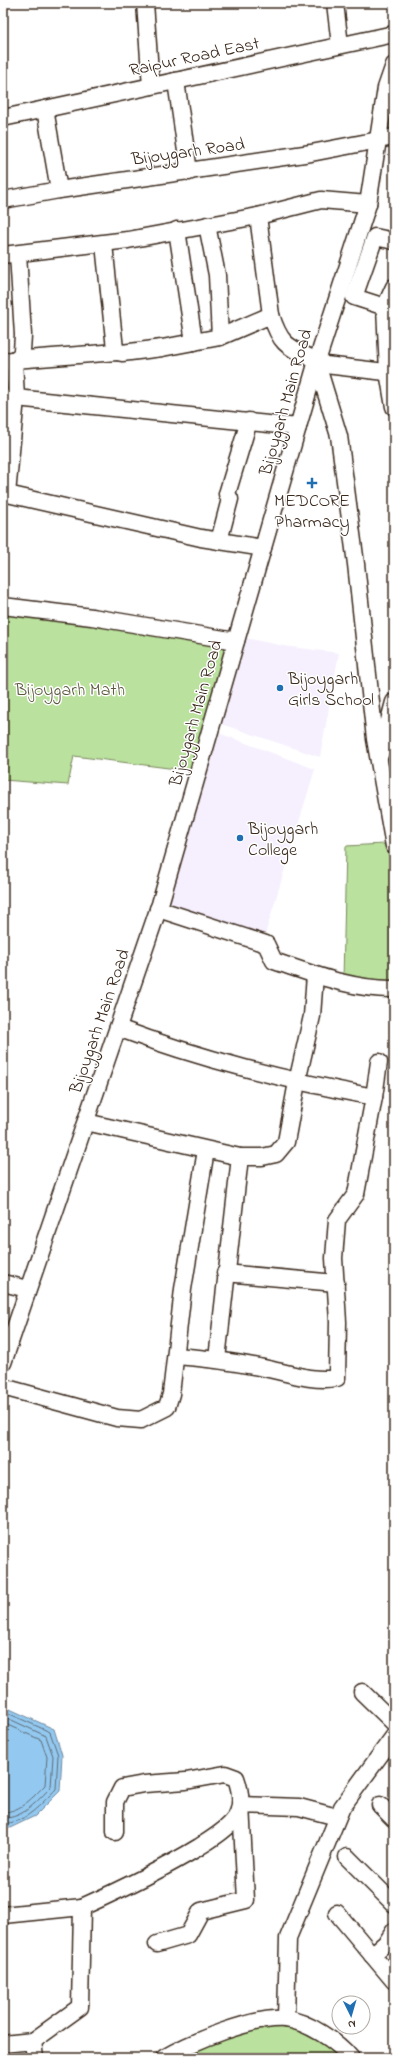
<svg xmlns="http://www.w3.org/2000/svg" width="397" height="2061" viewBox="0 0 397 2061" font-family="'Indie Flower',sans-serif">
  <rect width="100%" height="100%" fill="#fff"/>
  <filter id="ink" filterUnits="userSpaceOnUse"><feTurbulence type="fractalNoise" baseFrequency=".025" numOctaves="2"/><feDisplacementMap in="SourceGraphic" scale="8" xChannelSelector="R" yChannelSelector="G"/><feConvolveMatrix kernelMatrix="1 2 1 2 8 2 1 2 1" color-interpolation-filters="sRGB"/></filter>
  <g filter="url(#ink)">
    <g fill="#f6f0fe">
      <polygon points="241,637 284,646 339,653 320,757 218,723"/>
      <polygon points="216,732 315,769 264,938 165,907"/>
    </g>
    <g fill="#bae19d" stroke="#7a865e">
      <polygon points="3,612 226,645 192,771 74,756 68,785 3,780"/>
      <polygon points="384,844 394,867 394,984 343,980 346,846"/>
      <polygon points="255,2026 286,2026 314,2034 343,2058 171,2058"/>
    </g>
    <polygon fill="#93c9f1" stroke="#70899d" points="3,1706 54,1729 62,1755 60,1791 35,1816 10,1828 3,1826"/>
    <g fill="none" stroke-linecap="round" stroke-linejoin="round">
      <g stroke="#5e6a72" stroke-width="1">
        <path d="M3,1711L50,1732L58,1755L56,1789C42,1803 24,1825 3,1823"/>
        <path d="M3,1716L46,1736L53,1756L51,1787C38,1800 23,1819 3,1818"/>
        <path d="M3,1723L41,1740L47,1757L45,1785C34,1796 21,1812 3,1812"/>
      </g>
      <g stroke="#3b2a1e" stroke-width="19">
        <g id="minor">
          <polyline points="145,3 151,86"/>
          <polyline points="335,3 340,45"/>
          <polyline points="176,81 189,172"/>
          <polyline points="45,109 59,190"/>
          <polyline points="3,118 394,34"/>
          <polyline points="3,200 59,190 311,153 394,137"/>
          <polyline points="258,216 271,315"/>
          <polyline points="207,225 217,275 220,337"/>
          <polyline points="177,230 194,342"/>
          <path d="M104,244L115,349L117,352L122,353L162,348L220,337L271,315C281,347 289,347 317,361"/>
          <polyline points="3,255 128,240 258,216 321,200 368,204"/>
          <polyline points="394,287 385,307 388,372 394,407"/>
          <polyline points="385,307 354,297 375,237 394,241"/>
          <polyline points="14,360 20,356 22,351 23,335 18,254"/>
          <polyline points="14,360 117,352"/>
          <polyline points="3,361 14,360 16,398 298,427"/>
          <polyline points="317,364 339,436 356,564 375,739 394,846"/>
          <polyline points="317,364 394,373"/>
          <polyline points="3,399 16,398 7,494"/>
          <polyline points="3,493 201,538 263,548"/>
          <polyline points="219,541 230,499 227,494 249,421"/>
          <polyline points="3,606 92,617 236,641"/>
          <polyline points="380,755 394,702"/>
          <path d="M158,909L266,944L274,961C313,974 353,990 394,989"/>
          <path d="M118,1028C203,1060 286,1080 374,1097L356,1194L337,1220L334,1258L338,1322L337,1378C313,1382 288,1373 264,1368C234,1362 207,1358 176,1356"/>
          <polyline points="374,1097 379,1062"/>
          <polyline points="86,1122 240,1157 217,1359"/>
          <polyline points="240,1157 262,1157 276,1154 286,1142 297,1082 312,1016 315,975"/>
          <polyline points="225,1273 336,1283"/>
          <polyline points="3,1283 27,1289"/>
          <polyline points="3,1363 160,904 317,361 368,204 386,88 394,65"/>
          <polyline points="3,1387 117,1418 141,1420 167,1407 171,1394 183,1289 206,1150"/>
          <polyline points="362,1692 394,1723"/>
          <polyline points="380,1805 394,1819"/>
          <polyline points="347,1857 394,1904"/>
          <path d="M82,1907C122,1889 161,1870 199,1847C210,1840 225,1831 233,1821C244,1808 241,1792 236,1778L225,1774L186,1781L144,1784L122,1788L115,1802V1832"/>
          <polyline points="337,1913 394,1981"/>
          <polyline points="3,1915 82,1907 80,2007 33,2041"/>
          <polyline points="157,1944 188,1935 201,1911 246,1900 241,1805 299,1807 337,1817"/>
          <polyline points="372,1955 387,1942 394,1931"/>
          <polyline points="286,2019 288,1938 342,1807 394,1736"/>
          <polyline points="3,2044 33,2041 35,2058"/>
          <path d="M164,2058C191,2042 254,2016 286,2019C308,2022 337,2041 351,2058"/>
        </g>
      </g>
      <use href="#minor" stroke="#fff" stroke-width="16"/>
    </g>
  </g>
  <g fill="#1f6fb2" stroke="#fff" stroke-width="1.5">
    <path d="M310 477h4v4h4v4h-4v4h-4v-4h-4v-4h4z"/>
    <circle cx="280" cy="688" r="4"/>
    <circle cx="240" cy="838" r="4"/>
  </g>
  <g text-anchor="middle" stroke-width="3" stroke-linejoin="round" paint-order="stroke">
    <g font-size="18" fill="#3b2a1e" stroke="#fff">
      <text transform="translate(194 56) rotate(-12)" y="6">Raipur Road East</text>
      <text transform="translate(188 151) rotate(-8)" y="6">Bijoygarh Road</text>
      <text transform="translate(285 402) rotate(-74)" y="6">Bijoygarh Main Road</text>
      <text transform="translate(195 713) rotate(-74)" y="6">Bijoygarh Main Road</text>
      <text transform="translate(99 1021) rotate(-71)" y="6">Bijoygarh Main Road</text>
    </g>
    <g font-size="18" fill="#3b2a1e" stroke="#fff" text-anchor="start">
      <text x="312" y="506" text-anchor="middle">MEDCORE<tspan x="312" dy="21">Pharmacy</tspan></text>
      <text x="288" y="684">Bijoygarh<tspan x="288" dy="21">Girls School</tspan></text>
      <text x="248" y="834">Bijoygarh<tspan x="248" dy="21">College</tspan></text>
    </g>
    <g font-size="18" fill="#5b583e" stroke="#fff">
      <text x="70" y="695">Bijoygarh Math</text>
    </g>
  </g>
  <rect width="397" height="2061" fill="none" stroke="#fff" stroke-width="16"/>
  <rect x="8" y="8" width="381" height="2045" fill="none" stroke="#3b2a1e" stroke-width="1.5" filter="url(#ink)"/>
  <g transform="translate(351 2015) rotate(175)"><circle r="19" fill="#ffffff" stroke="#b1aaa5"/>
  <path d="M0-3L7 15L0 10L-7 15Z" fill="#1f6fb2"/>
  <text y="-6" font-size="11" font-weight="bold" text-anchor="middle" fill="#3b2a1e">N</text>
  </g>
</svg>
